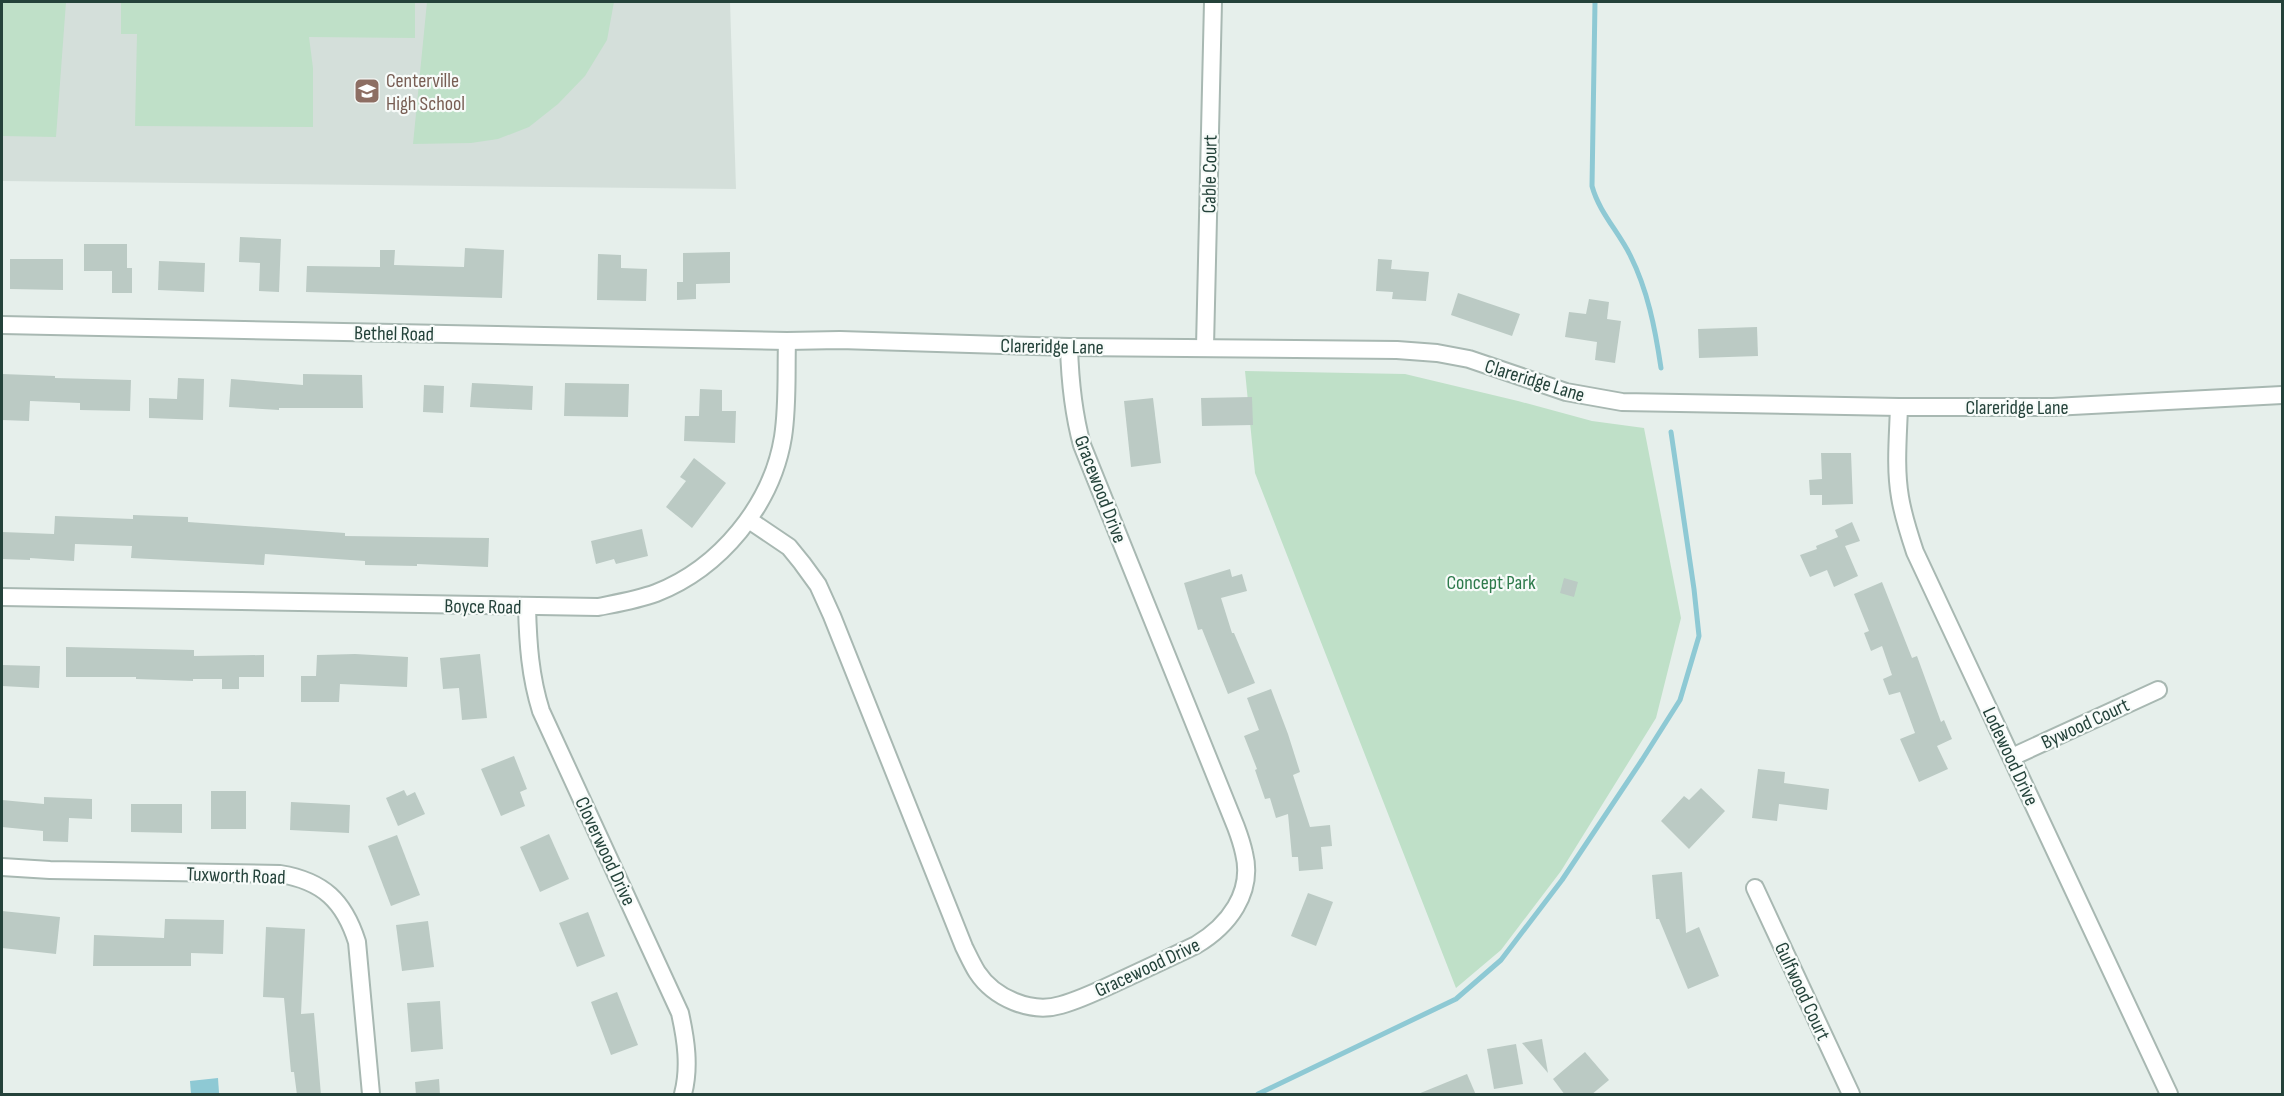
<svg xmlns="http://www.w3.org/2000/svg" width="2284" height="1096" viewBox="0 0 2284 1096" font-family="'Sofia Sans Condensed',sans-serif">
  <rect width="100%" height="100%" fill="#e6efeb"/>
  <polygon fill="#d4dfda" points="2,2 730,2 736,189 2,181"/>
  <g fill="#bfe0c8">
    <polygon points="2,2 66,2 56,137 2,136"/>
    <polygon points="121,2 415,2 415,38 309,37 313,68 313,127 135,126 137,34 121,34"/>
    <polygon points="427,2 614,2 607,40 585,76 558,104 529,127 498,139 471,143 413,144"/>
    <polygon points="1245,371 1405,374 1518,401 1592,421 1644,428 1681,618 1656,718 1561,871 1501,950 1456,988 1255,473"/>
  </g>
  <polygon fill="#8ec9d4" points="218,1078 219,1093 191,1094 190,1081"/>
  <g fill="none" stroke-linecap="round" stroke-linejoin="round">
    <g stroke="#8ec9d4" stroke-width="5">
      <path d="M1595,2L1592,186C1599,212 1618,231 1630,255C1648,291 1655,328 1661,368"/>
      <polyline points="1258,1094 1456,999 1501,960 1562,880 1642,760 1680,700 1699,636 1694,589 1671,432"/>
    </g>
  </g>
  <g fill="#bbcac4">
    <polygon points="240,237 281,239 279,292 259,291 260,263 239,262"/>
    <polygon points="84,244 127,244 127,268 132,268 132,293 112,293 112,271 84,271"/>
    <polygon points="465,248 504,250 502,298 306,292 307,266 380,267 380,250 395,250 394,265 464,267"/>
    <polygon points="730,252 730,283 696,284 696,299 677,300 677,282 683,282 683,253"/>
    <polygon points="598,254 621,255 621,268 647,269 646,301 597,300"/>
    <polygon points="10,259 63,259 63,290 10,289"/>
    <polygon points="1378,259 1392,260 1391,269 1429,272 1426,301 1392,299 1393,292 1376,291"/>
    <polygon points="159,261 205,263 204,292 158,290"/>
    <polygon points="1458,293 1520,314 1512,336 1451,315"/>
    <polygon points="1589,299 1609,302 1607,319 1621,321 1615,363 1595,360 1597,342 1565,337 1569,312 1586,314"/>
    <polygon points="1757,327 1758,356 1699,358 1698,329"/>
    <polygon points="2,374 55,376 55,378 131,380 130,411 80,410 80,403 30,401 29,421 2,420"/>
    <polygon points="303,374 362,375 363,408 279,408 279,410 229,407 231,379 303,385"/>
    <polygon points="178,378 204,379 203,420 149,418 149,398 177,399"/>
    <polygon points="472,383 533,386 532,410 470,407"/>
    <polygon points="565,383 629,384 628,417 564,416"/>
    <polygon points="424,385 444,386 443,413 423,412"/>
    <polygon points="700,389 722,390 722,411 736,411 735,443 684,441 685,416 699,416"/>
    <polygon points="1252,397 1253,425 1202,426 1201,398"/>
    <polygon points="1153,398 1161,463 1131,467 1124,401"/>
    <polygon points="1821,453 1851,453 1853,504 1822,505 1822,495 1810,495 1809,480 1822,479"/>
    <polygon points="694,458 726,483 692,528 666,507 686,481 680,477"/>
    <polygon points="133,515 188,517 188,522 345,533 345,536 489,538 488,567 417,564 417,566 365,565 365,561 265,554 264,565 131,558 132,546 75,544 74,561 30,558 30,560 2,559 2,532 54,534 55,516 133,519"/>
    <polygon points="1852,522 1860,541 1845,546 1858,576 1834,587 1827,570 1810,577 1800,555 1817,549 1816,546 1838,537 1835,530"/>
    <polygon points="642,529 648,556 616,564 614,559 596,564 591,541"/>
    <polygon points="1230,569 1232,577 1242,574 1247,591 1221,598 1232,633 1234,633 1255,683 1228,694 1202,629 1198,630 1184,583"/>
    <polygon points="1564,578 1578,582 1574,597 1560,593"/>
    <polygon points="1882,582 1912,658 1917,656 1941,722 1944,720 1952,739 1937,746 1948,769 1919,782 1900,739 1915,733 1900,692 1889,695 1883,679 1892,675 1882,646 1871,651 1864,633 1869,631 1854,594"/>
    <polygon points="66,647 194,650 194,656 264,655 264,677 239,677 239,689 222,689 222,679 193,679 193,681 136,679 136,677 66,677"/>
    <polygon points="355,654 408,657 407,687 340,684 339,702 301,702 301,676 316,676 317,655"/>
    <polygon points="480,654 487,718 462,720 459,688 443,689 440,658"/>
    <polygon points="2,665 40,666 39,688 2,686"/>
    <polygon points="1271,689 1288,734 1300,772 1293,775 1310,827 1330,825 1332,846 1321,847 1323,869 1299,871 1298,857 1292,857 1288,814 1276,818 1270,798 1265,799 1255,770 1257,769 1244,736 1259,730 1247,698"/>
    <polygon points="514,756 527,789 520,792 525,806 501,816 481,769"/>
    <polygon points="1758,769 1785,772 1784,783 1829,789 1827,810 1779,804 1777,821 1752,818"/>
    <polygon points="1701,788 1725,811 1689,849 1661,821 1684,796 1689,800"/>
    <polygon points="404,790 407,796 415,792 425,814 398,826 386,798"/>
    <rect x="211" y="791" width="35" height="38"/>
    <polygon points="44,797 92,799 92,819 69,818 68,842 43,841 43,831 2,827 2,800 44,804"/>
    <polygon points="291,802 350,805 349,833 290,830"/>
    <polygon points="131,804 182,804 182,833 131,832"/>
    <polygon points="549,834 569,879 540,892 520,847"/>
    <polygon points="397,835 420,895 391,906 368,846"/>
    <polygon points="1682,872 1686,933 1699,927 1719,976 1688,989 1659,919 1656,919 1652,875"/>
    <polygon points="1308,893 1333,902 1316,946 1291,936"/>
    <polygon points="2,911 60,917 56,954 2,948"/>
    <polygon points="588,912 605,956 577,967 559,923"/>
    <polygon points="165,919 224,920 223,954 191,953 191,966 93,966 94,935 164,938"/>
    <polygon points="428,921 434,967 402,971 396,925"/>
    <polygon points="266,927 305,929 301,1014 314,1013 321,1095 297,1095 294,1072 291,1072 284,998 263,997"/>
    <polygon points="617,992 638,1045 611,1055 591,1002"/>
    <polygon points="440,1001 443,1049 411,1052 407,1003"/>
    <polygon points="1542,1039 1548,1073 1522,1043"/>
    <polygon points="1516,1044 1523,1084 1494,1089 1487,1049"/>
    <polygon points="1585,1052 1609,1080 1591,1095 1565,1095 1553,1079"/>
    <polygon points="1467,1074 1476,1095 1418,1095 1418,1094"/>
    <polygon points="439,1079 440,1095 416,1095 415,1082"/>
  </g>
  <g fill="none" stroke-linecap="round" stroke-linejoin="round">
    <g stroke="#a8b8b2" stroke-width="20">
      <g id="minor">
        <polyline points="2,325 787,341 840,340 1069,347 1397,350 1437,353 1469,359 1566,392 1622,402 1899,407 2053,407 2282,395"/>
        <polyline points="1205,347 1213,2"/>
        <path d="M1899,407C1898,437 1895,468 1900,497C1903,516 1909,534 1915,552L2169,1094"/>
        <path d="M749,520L789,547L802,563L818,585L832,616L964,947C968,955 972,964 977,972C994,998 1031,1014 1061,1005C1079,1000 1096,992 1113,984C1141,971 1169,958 1196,945C1228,926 1254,893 1244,853C1242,844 1239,835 1236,827L1082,445C1073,412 1070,381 1069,347"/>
        <path d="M2,597L598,607C618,603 637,600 656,593C720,568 772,505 783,437C788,405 786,373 787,341"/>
        <path d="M527,607C528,643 530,676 541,711L680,1013C686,1040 690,1067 683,1094"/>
        <polyline points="2012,757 2158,690"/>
        <path d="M2,867L50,870L280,874C323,881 344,901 357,942L371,1094"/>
        <polyline points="1755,888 1851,1094"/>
      </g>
    </g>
    <use href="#minor" stroke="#fff" stroke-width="16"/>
  </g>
  <defs>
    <g id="school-square" transform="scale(1.35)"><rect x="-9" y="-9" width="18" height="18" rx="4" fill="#8d6e63" stroke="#f7fbf9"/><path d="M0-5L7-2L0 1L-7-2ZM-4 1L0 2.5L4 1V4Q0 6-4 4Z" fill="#fff"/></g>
  </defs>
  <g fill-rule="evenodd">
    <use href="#school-square" x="367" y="91"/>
  </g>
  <g text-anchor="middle" stroke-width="4.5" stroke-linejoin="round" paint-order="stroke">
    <g font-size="20" fill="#785e54" stroke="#f7fbf9" text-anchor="start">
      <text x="386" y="87">Centerville<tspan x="386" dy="23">High School</tspan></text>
    </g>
    <g font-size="20" fill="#24423a" stroke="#f7fbf9">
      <text transform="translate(1209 174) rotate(-89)" y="7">Cable Court</text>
      <text transform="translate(394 333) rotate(1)" y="7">Bethel Road</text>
      <text transform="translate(1052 346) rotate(1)" y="7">Clareridge Lane</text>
      <text transform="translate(1535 380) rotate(17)" y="7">Clareridge Lane</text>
      <text x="2017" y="414">Clareridge Lane</text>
      <text transform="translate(1101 489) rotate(69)" y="7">Gracewood Drive</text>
      <text transform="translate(483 606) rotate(1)" y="7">Boyce Road</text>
      <text transform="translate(2085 723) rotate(-25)" y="7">Bywood Court</text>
      <text transform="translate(2011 756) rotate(65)" y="7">Lodewood Drive</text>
      <text transform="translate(606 851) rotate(65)" y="7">Cloverwood Drive</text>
      <text transform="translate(236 875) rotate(2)" y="7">Tuxworth Road</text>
      <text transform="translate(1147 967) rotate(-25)" y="7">Gracewood Drive</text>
      <text transform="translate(1803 991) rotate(65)" y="7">Gulfwood Court</text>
    </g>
    <g font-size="20" fill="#2d7a4b" stroke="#f7fbf9">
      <text x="1491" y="589">Concept Park</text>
    </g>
  </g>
  <rect width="2284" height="1096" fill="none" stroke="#24423a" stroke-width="6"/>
</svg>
